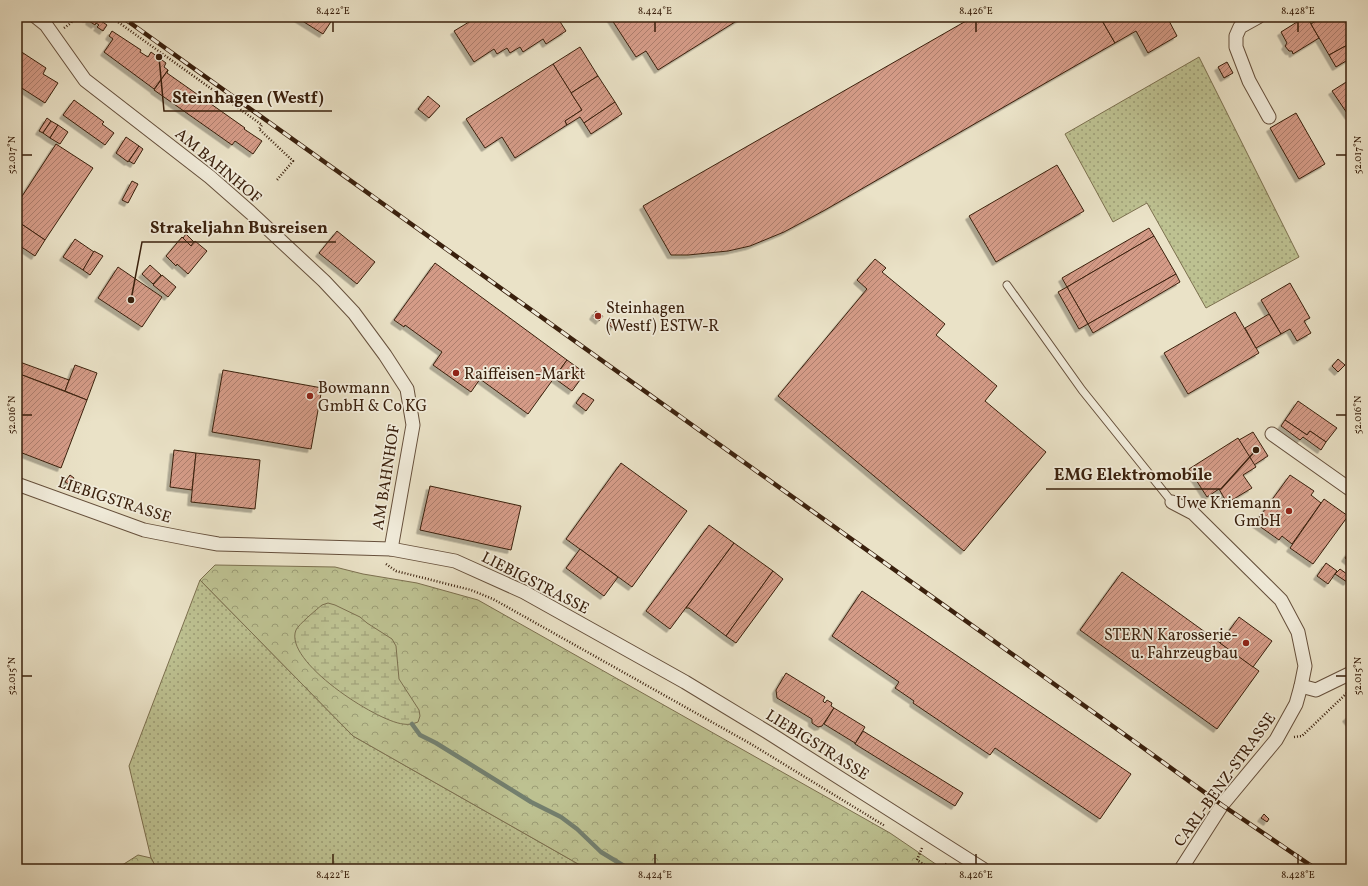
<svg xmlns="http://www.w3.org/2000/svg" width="1368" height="886" viewBox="0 0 1368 886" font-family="Vollkorn,serif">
  <defs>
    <pattern id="grass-dots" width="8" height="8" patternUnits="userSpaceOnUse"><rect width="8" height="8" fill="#bdc191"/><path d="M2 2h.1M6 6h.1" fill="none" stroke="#9b9c75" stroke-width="1.8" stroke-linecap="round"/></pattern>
    <pattern id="forest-crowns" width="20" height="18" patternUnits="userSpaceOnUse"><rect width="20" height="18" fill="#bdc191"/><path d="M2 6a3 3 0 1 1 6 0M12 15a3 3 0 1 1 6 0" fill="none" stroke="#9b9c75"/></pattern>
    <pattern id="wetland-marsh" width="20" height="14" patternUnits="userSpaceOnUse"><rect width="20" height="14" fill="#bdc191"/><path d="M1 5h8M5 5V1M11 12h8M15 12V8" fill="none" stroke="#9b9c75"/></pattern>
    <pattern id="building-hatch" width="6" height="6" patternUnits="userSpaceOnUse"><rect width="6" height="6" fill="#d49b87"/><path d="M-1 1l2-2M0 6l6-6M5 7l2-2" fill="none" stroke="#ad7e6d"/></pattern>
    <filter id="shadow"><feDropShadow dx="-3.5" dy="3.5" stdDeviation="0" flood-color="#0004"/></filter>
  </defs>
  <rect width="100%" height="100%" fill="#eae2c7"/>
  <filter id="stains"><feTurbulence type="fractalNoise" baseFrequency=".005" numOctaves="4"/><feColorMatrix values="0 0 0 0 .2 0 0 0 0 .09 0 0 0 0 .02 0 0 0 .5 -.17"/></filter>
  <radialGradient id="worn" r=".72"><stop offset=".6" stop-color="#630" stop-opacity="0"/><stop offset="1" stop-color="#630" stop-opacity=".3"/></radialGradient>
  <g fill="url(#grass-dots)" stroke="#7c704f">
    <polygon points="1199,57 1299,257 1206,308 1147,203 1113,222 1065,134"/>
    <polygon points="200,580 353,736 587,869 157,869 151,858 129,766"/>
  </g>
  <g fill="url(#forest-crowns)" stroke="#7c704f">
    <polygon points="215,565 335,567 363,574 417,583 478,600 890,833 943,869 587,869 353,736 200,580"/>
    <polygon points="138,855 151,858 157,869 116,869"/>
  </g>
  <path fill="url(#wetland-marsh)" stroke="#7c704f" d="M328,603L335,605L360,617L367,623L392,639L396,646L399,679L419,710L420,716L418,722C413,724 409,725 403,724C376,721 283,661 296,630C298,625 317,609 322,605Z"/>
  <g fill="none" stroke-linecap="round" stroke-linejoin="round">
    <polyline stroke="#737f6e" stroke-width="4.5" points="412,724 420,735 436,743 531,802 561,817 577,829 601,852 629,869"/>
  </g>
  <g fill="url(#building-hatch)" stroke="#3a200d" filter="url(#shadow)">
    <polygon points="83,17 96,17 99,19 98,21 100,22 101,21 107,25 103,31 97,27 99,25 96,23 95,25 89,21 90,19 88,18 87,19"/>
    <polygon points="296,17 334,17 323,34"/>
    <polygon points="473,17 557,17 566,31 546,44 543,39 523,52 520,47 510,53 507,48 497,54 494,49 474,62 454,31 474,19"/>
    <polygon points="610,17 743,17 658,70 646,51 636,57"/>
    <polygon points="973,17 1100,17 1115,43 825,210 784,232 750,246 728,251 688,255 671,255 643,206"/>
    <polygon points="1100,17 1167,17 1177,36 1148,53 1136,31 1115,43"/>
    <polygon points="1305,17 1307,17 1319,38 1293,54 1292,51 1289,51 1285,46 1287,43 1281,32"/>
    <polygon points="1313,17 1322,17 1316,21"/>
    <polygon points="1322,17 1351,17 1351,43 1329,55 1311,24"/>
    <polygon points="112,31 141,50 140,52 148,57 151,52 166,63 164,67 168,70 154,89 104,52 113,39 109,36"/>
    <polygon points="1351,43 1351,58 1336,67 1329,55"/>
    <polygon points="580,47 598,76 571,93 553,64"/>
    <polygon points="17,49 46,68 43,74 58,83 45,103 17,85"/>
    <polygon points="1227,62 1233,73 1224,78 1218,67"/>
    <polygon points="553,64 582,110 565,121 567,125 515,158 502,137 485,148 466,119"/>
    <polygon points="168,70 167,73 245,128 244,129 262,141 253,154 235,141 232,145 154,90"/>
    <polygon points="598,76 615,102 584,123 580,117 567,125 565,121 582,110 571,93"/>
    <polygon points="1351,79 1351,115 1349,116 1332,91"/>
    <polygon points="428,96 440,106 429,118 418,109"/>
    <polygon points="74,100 104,122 102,124 114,133 105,145 63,115"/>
    <polygon points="615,102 622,114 591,134 584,123"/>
    <polygon points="1296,113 1325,164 1299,179 1270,128"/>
    <polygon points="47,118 51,121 43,133 39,131"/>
    <polygon points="51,121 58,125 50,138 43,133"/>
    <polygon points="58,125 68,132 60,144 50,138"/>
    <polygon points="126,137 139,146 128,162 116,153"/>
    <polygon points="56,144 93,168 45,240 17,221 17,204"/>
    <polygon points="139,146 143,149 134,164 129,161"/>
    <polygon points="1057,165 1084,211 996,262 969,216"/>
    <polygon points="132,181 138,184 128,203 122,200"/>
    <polygon points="17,221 45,240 35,256 17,244"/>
    <polygon points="1149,228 1154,236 1067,287 1062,278"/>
    <polygon points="337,231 375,262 357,284 319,253"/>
    <polygon points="186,234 194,242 191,246 183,238"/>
    <polygon points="1154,236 1176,274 1088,324 1067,287"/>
    <polygon points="182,237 191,246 195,241 207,251 188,274 177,264 176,266 166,256"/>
    <polygon points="75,239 94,252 83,270 63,257"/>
    <polygon points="94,251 103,256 90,275 83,270"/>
    <polygon points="875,259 886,268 882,272 945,324 936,335 997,386 985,401 1046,452 964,551 778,396 867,289 857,280"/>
    <polygon points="435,263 567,360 528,414 480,379 471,392 433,365 442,352 405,325 404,327 394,320"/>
    <polygon points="150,265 161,275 153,284 142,274"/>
    <polygon points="118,267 162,297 142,327 98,298"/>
    <polygon points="1176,274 1180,282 1093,333 1088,324"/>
    <polygon points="162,275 176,287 168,297 153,285"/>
    <polygon points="1290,283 1310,318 1304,321 1311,333 1297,341 1290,329 1281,334 1261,300"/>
    <polygon points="1067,287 1088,324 1079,329 1058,292"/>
    <polygon points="596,311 603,316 599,321 593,316"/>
    <polygon points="1235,312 1259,353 1188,394 1164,353"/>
    <polygon points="1269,314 1281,334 1256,348 1245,328"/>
    <polygon points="611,322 615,324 613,328 609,325"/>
    <polygon points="1338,359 1345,365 1338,372 1332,366"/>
    <polygon points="567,360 585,373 572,391 554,378"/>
    <polygon points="17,361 69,380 65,391 17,373"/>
    <polygon points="75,365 97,373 87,400 65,391"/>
    <polygon points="223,370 322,388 311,449 212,432"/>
    <polygon points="17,373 87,400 61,468 17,451"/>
    <polygon points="583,393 594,400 586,411 576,403"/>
    <polygon points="1298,401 1337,428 1326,442 1310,431 1307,435 1285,420"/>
    <polygon points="1285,420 1307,435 1310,431 1326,442 1321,450 1303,437 1300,440 1281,426"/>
    <polygon points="1253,432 1268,456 1254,465 1239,440"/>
    <polygon points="1238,438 1256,467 1243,475 1252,488 1227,503 1219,489 1207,497 1189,469"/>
    <polygon points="174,450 196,453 192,490 170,487"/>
    <polygon points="196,453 260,460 255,509 191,502"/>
    <polygon points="621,463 687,511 632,587 566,539"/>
    <polygon points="70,475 74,478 70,485 65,482"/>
    <polygon points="1290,475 1314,491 1311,495 1321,503 1292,544 1282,536 1279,540 1255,523"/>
    <polygon points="430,486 521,506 511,550 420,530"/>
    <polygon points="1324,499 1348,516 1313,564 1290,548"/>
    <polygon points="709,525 734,543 670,629 646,611"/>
    <polygon points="734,543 773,571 726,636 689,608 686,608"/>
    <polygon points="580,549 618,577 604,596 566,568"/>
    <polygon points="1351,549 1351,563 1345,558"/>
    <polygon points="1326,563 1337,571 1328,584 1317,576"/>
    <polygon points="1340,569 1351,577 1347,582 1335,574"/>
    <polygon points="773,571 783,579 736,643 726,636"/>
    <polygon points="1122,572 1259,671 1217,729 1080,630"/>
    <polygon points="862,591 1131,774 1100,819 995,748 990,755 913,703 914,701 895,688 899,682 832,636"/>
    <polygon points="1239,617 1272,641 1253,667 1220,643"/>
    <polygon points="786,673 825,697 823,701 825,703 827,700 832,703 831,706 834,708 822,726 818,727 812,723 812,719 777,698 776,690"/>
    <polygon points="834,708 865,727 855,744 855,743 824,724"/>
    <polygon points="1351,714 1351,724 1346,718"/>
    <polygon points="863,731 963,793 955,806 855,744"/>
    <polygon points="1264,814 1269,819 1267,822 1261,818"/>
  </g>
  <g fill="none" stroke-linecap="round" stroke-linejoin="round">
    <g stroke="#66503c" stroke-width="9">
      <polyline id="lane" points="1007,285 1082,390 1172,502"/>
    </g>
    <g stroke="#66503c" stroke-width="15">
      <g id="street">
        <polyline points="36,17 46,25 85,80 210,177 251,213 324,281 354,313 385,355 407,389 413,425 391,549"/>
        <polyline points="1258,17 1240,27 1236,36 1236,47 1249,81 1269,117"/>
        <polyline points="1272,434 1351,490"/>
        <polyline points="17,484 144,530 190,539 218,544 391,549 455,561 524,592 685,682 769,733 983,869"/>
        <polyline points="1172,502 1193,513 1281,600 1298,632 1305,666 1301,686 1296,704 1276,740 1222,805 1181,869"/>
        <polyline points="1301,686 1316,690 1351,673"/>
      </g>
    </g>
    <g stroke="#3a200d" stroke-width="2.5" stroke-dasharray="1 2" stroke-linecap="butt">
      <polyline points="111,17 262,125 259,129 293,161 277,180"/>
      <polyline points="64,28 71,23 75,17"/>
      <polyline points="386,564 396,571 471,590 493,599 751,744 885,826"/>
      <polyline points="1294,737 1302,736 1350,690"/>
      <polyline points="922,848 917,860 931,869"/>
      <polyline points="942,869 947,863"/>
    </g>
    <use href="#lane" stroke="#f1ecdb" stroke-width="7"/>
    <use href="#street" stroke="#f1ecdb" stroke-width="13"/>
    <g stroke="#3a200d" stroke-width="4.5">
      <polyline id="rail" points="122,17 1142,747 1222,805 1316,869"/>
    </g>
    <use href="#rail" stroke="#f1ecdb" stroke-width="3" stroke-dasharray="9" stroke-linecap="butt"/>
  </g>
  <path fill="none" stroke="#3a200d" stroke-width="1.5" d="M333,22V32M655,22V32M976,22V32M1298,22V32M22,155H32M1336,155H1346M22,415H32M1336,415H1346M22,676H32M1336,676H1346M333,854V864M655,854V864M976,854V864M1298,854V864"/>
  <g fill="#8f2418" stroke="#f1ecdb" stroke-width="1.5">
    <circle cx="598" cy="316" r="4"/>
    <circle cx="456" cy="373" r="4"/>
    <circle cx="310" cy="396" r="4"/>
    <circle cx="1289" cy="511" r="4"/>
    <circle cx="1246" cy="643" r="4"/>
  </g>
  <g text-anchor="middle" stroke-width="3.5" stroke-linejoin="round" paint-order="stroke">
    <g font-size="16" fill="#3a200d" stroke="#f1ecdb">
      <text transform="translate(219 165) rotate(40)" y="6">AM BAHNHOF</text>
      <text transform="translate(385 477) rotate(-81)" y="6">AM BAHNHOF</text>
      <text transform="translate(115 499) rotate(18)" y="6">LIEBIGSTRASSE</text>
      <text transform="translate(536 582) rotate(27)" y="6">LIEBIGSTRASSE</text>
      <text transform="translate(818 744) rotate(32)" y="6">LIEBIGSTRASSE</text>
      <text transform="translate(1224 779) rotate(-54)" y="6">CARL-BENZ-STRASSE</text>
    </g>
    <g font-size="16" fill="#3a200d" stroke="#f1ecdb" text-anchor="start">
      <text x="606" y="313">Steinhagen<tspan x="606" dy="18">(Westf) ESTW-R</tspan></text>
      <text x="464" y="379">Raiffeisen-Markt</text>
      <text x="318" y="393">Bowmann<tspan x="318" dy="18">GmbH &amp; Co KG</tspan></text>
      <text x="1281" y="508" text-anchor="end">Uwe Kriemann<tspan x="1281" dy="18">GmbH</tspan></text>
      <text x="1238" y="640" text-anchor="end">STERN Karosserie-<tspan x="1238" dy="18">u. Fahrzeugbau</tspan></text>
    </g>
  </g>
  <path fill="none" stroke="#3a200d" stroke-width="1.5" d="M159 57L164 111H332M131 300L142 242H336M1256 450L1221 489H1046"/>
  <g fill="#3a200d" stroke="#f1ecdb" stroke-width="1.5">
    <circle cx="159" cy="57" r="4"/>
    <circle cx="131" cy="300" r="4"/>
    <circle cx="1256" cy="450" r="4"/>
  </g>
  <g font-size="17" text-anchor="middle" font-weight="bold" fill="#3a200d" stroke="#f1ecdb" stroke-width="3.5" stroke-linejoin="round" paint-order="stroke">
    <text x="248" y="103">Steinhagen (Westf)</text>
    <text x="239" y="233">Strakeljahn Busreisen</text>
    <text x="1133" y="480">EMG Elektromobile</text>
  </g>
  <rect width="1368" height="886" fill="none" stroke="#eae2c7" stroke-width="44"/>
  <rect x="22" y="22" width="1324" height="842" fill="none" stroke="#3a200d" stroke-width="1.5"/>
  <g font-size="10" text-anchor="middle" fill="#3a200d">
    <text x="333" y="14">8.422°E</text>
    <text x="655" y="14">8.424°E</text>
    <text x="976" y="14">8.426°E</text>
    <text x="1298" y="14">8.428°E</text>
    <text transform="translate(11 155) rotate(-90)" y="4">52.017°N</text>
    <text transform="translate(1357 155) rotate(-90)" y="4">52.017°N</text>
    <text transform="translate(11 415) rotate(-90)" y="4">52.016°N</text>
    <text transform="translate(1357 415) rotate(-90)" y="4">52.016°N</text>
    <text transform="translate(11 676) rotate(-90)" y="4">52.015°N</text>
    <text transform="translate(1357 676) rotate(-90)" y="4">52.015°N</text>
    <text x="333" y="878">8.422°E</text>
    <text x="655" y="878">8.424°E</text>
    <text x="976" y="878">8.426°E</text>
    <text x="1298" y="878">8.428°E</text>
  </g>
  <rect width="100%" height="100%" filter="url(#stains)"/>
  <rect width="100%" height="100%" fill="url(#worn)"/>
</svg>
